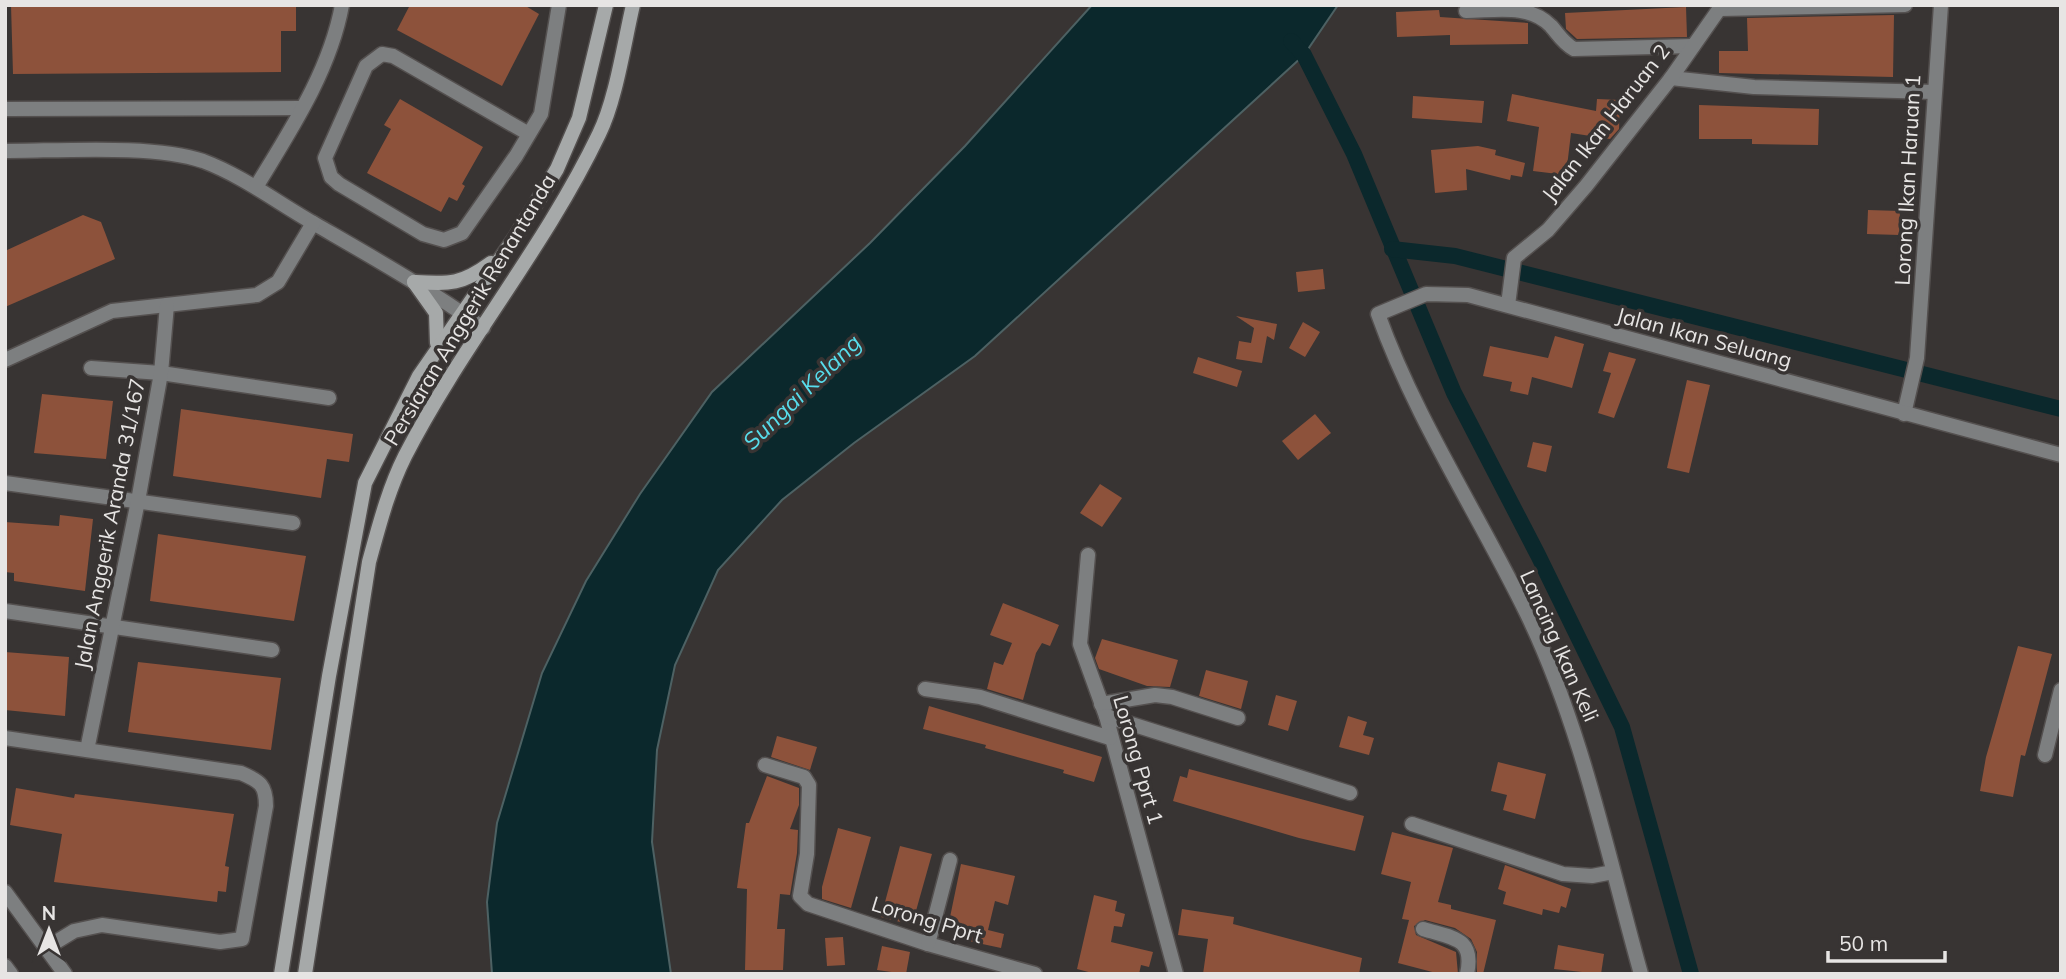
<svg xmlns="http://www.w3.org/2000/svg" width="2066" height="979" viewBox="0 0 2066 979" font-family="Mulish,sans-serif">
  <rect width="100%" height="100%" fill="#383433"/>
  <polygon fill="#0b282c" stroke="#4d6163" stroke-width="2" points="1092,5 1338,5 1304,55 975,356 854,443 782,500 718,570 675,665 657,750 652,842 671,974 492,974 487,902 497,823 542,673 586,581 640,494 712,392 870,243 965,146"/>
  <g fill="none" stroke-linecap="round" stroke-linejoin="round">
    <g stroke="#0b282c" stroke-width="16">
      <polyline points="1291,41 1304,55 1354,154 1454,393 1538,555 1622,727 1691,974"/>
      <polyline points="1392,249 1455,256 2061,409"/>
    </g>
  </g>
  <g fill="#8d523b">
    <polygon points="11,5 296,5 296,31 281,31 281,72 13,74"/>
    <polygon points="410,5 524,5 539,14 502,86 397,30"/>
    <polygon points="1686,7 1687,37 1577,39 1566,29 1565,13"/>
    <polygon points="1439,10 1440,17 1528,23 1528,44 1450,45 1450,35 1397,37 1396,12"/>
    <polygon points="1894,15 1893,77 1719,73 1719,51 1748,51 1747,18"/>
    <polygon points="1512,94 1596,111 1597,99 1620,100 1619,129 1610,139 1571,133 1566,175 1533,171 1539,127 1507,121"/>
    <polygon points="1413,96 1484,101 1482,123 1412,118"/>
    <polygon points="400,99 483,147 462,184 465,186 457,201 449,197 441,212 367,173 391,129 384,125"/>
    <polygon points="1699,105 1819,109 1818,145 1752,144 1752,139 1699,139"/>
    <polygon points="1478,146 1496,150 1495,155 1525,163 1522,177 1511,175 1510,180 1466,169 1467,190 1435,193 1431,150"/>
    <polygon points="1868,210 1900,211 1899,235 1867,234"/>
    <polygon points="83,215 101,222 115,259 5,307 5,251"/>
    <polygon points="1323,269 1325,289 1298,292 1296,272"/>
    <polygon points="1236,316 1277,324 1274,340 1267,336 1262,363 1236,359 1239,341 1251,343 1254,328"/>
    <polygon points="1303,322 1320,332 1305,357 1289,348"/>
    <polygon points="1555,336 1584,344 1572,388 1532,377 1528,395 1510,391 1512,382 1483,376 1490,346 1548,358"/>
    <polygon points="1609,352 1636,359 1614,418 1598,413 1611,373 1603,371"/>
    <polygon points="1198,357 1242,371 1237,387 1193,373"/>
    <polygon points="1687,380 1710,385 1689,473 1667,468"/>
    <polygon points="42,394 113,401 106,459 34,453"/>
    <polygon points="181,409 353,434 349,462 327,459 321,498 173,476"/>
    <polygon points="1315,414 1331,433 1298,460 1282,441"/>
    <polygon points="1533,442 1552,446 1546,472 1527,467"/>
    <polygon points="1100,484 1122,498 1102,527 1080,513"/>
    <polygon points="60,515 93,519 85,591 14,581 14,573 5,572 5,522 59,526"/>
    <polygon points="158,534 306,556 294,621 150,601"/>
    <polygon points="1003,603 1059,625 1050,646 1042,643 1036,653 1023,700 987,689 994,662 1003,665 1012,643 990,635"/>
    <polygon points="1102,639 1178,660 1170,687 1147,686 1099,669 1095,658"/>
    <polygon points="2018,646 2052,654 2025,756 2021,755 2013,797 1980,791 1986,757"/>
    <polygon points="5,652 69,657 65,716 5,710"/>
    <polygon points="138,662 281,678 271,750 128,732"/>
    <polygon points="1206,670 1248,681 1241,709 1199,696"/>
    <polygon points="1276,695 1297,701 1288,731 1268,725"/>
    <polygon points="929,706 1102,757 1094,782 1063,773 1064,770 985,748 986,745 923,729"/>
    <polygon points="1348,716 1367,722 1363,735 1374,738 1369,755 1339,747"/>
    <polygon points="777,736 817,747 810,770 771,757"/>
    <polygon points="1498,762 1546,774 1535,819 1503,810 1507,795 1491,791"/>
    <polygon points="1189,769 1364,816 1355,851 1299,838 1173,801 1180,776 1187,778"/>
    <polygon points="767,776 799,788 799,805 790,829 798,830 797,853 790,895 780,894 777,929 785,929 783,970 745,970 747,889 737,888 746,823 749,823"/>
    <polygon points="16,788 74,798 75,794 234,814 225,866 229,867 226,892 218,891 217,902 54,882 62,834 10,825"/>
    <polygon points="838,828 871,837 851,908 822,899 822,887"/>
    <polygon points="1392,832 1453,848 1438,902 1451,905 1451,909 1496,920 1483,974 1477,974 1477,952 1471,939 1455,928 1425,920 1414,926 1416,935 1456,952 1458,974 1440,974 1398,963 1409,920 1402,919 1411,882 1381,874"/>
    <polygon points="900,846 932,854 912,925 881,917"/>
    <polygon points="961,864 1015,876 1008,905 995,901 988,930 1004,934 1001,948 959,939 962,925 949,922"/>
    <polygon points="1505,865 1571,889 1566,908 1561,906 1559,913 1543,909 1542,915 1503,904 1506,892 1498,889"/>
    <polygon points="1094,895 1117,901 1115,911 1125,914 1122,927 1114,926 1111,942 1153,952 1149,967 1141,965 1139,974 1096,974 1077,969"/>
    <polygon points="1182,909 1234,917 1233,924 1362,958 1359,974 1203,974 1208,939 1178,935"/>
    <polygon points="843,937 845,965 827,966 825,938"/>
    <polygon points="1558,945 1604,954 1601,974 1554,969"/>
    <polygon points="882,946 910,952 906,974 877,970"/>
  </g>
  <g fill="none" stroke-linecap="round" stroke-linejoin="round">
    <g stroke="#54504f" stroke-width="17">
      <g id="minor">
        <polyline points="1720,9 1905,5"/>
        <path d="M1466,11C1494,11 1529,3 1551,26C1559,35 1563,43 1574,49L1693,46"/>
        <polyline points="1671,78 1754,87 1934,92"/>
        <polyline points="5,109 301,108"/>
        <polyline points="529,134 393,56 382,54 366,66 325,158 331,177 339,184 423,234 444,240 462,233 516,156 541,114 559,5"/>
        <path d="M5,151C59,151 153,144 203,161C243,176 278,203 315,224C372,257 429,289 483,328"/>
        <path d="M256,187C290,131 330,71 342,5"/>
        <polyline points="1508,305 1514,258 1548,230 1586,186 1671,78 1722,5"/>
        <polyline points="5,360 112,311 257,295 278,282 313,223"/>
        <polyline points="91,368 161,373 329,398"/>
        <polyline points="1904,414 1917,358 1941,5"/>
        <polyline points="5,483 293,523"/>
        <polyline points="1088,555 1080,644 1106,716 1176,974"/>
        <polyline points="5,611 272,650"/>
        <polyline points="925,689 980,697 1110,738"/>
        <polyline points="1101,704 1155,695 1172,697 1238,718"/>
        <polyline points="1106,716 1350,793"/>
        <path d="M5,738L241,773C260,781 266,785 266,806L242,939L220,942L102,925L74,931L46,948"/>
        <polyline points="87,750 138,501 161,373 167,305"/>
        <polyline points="2045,755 2061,690"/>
        <polyline points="765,765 804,777 809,785 807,854 800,896 808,904 928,944 1035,974"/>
        <polyline points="1412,824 1563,874 1592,876 1613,872"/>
        <polyline points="5,892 65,974"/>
        <path d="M1423,929C1452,938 1475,937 1467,974"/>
        <polyline points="928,944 950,860"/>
        <polyline points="5,966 11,974"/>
        <path d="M1641,974C1607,853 1582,728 1527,614C1478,513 1416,420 1378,314L1426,294L1468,295L2061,455"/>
      </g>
    </g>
    <g stroke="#54504f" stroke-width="17">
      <g id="secondary">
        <path d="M414,282C450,284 461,285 491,263"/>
        <polyline points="414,282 436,313 437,343"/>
        <polyline points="281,974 329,676 365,483 419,376 516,236 557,169 579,118 606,5"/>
        <path d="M305,974L369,562C379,526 388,490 405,456C462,345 545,247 599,134C616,100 624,43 633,5"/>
      </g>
    </g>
    <use href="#minor" stroke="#7d7f80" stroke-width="14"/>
    <use href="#secondary" stroke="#a6a9a9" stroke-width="14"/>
  </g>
  <g text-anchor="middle" stroke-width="7" stroke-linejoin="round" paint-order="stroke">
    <g font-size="21" fill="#e7e5e4" stroke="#383433">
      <text transform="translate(1606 123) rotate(-52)" y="7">Jalan Ikan Haruan 2</text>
      <text transform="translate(1908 180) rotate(-87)" y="7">Lorong Ikan Haruan 1</text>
      <text transform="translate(470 310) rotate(-59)" y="7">Persiaran Anggerik Renantanda</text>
      <text transform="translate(1704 338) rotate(15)" y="7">Jalan Ikan Seluang</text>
      <text transform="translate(110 524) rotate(-79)" y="7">Jalan Anggerik Aranda 31/167</text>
      <text transform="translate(1559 646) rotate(66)" y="7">Lancing Ikan Keli</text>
      <text transform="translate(1138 760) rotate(74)" y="7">Lorong Pprt 1</text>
      <text transform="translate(927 920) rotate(17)" y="7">Lorong Pprt</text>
    </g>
    <g font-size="23" font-style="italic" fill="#57ddec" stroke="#383433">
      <text transform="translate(802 392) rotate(-44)" y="8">Sungai Kelang</text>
    </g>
  </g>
  <rect width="2066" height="979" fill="none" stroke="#e7e5e4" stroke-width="14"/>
  <g transform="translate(49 930)" stroke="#383433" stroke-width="5" paint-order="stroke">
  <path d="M0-5L12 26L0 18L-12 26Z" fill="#e7e5e4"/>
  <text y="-10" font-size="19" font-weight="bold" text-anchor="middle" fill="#e7e5e4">N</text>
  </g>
  <path d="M1828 951v10h117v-10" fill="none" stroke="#e7e5e4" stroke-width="3.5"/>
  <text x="1839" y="951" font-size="21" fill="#e7e5e4" stroke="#383433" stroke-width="5" paint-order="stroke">50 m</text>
</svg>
